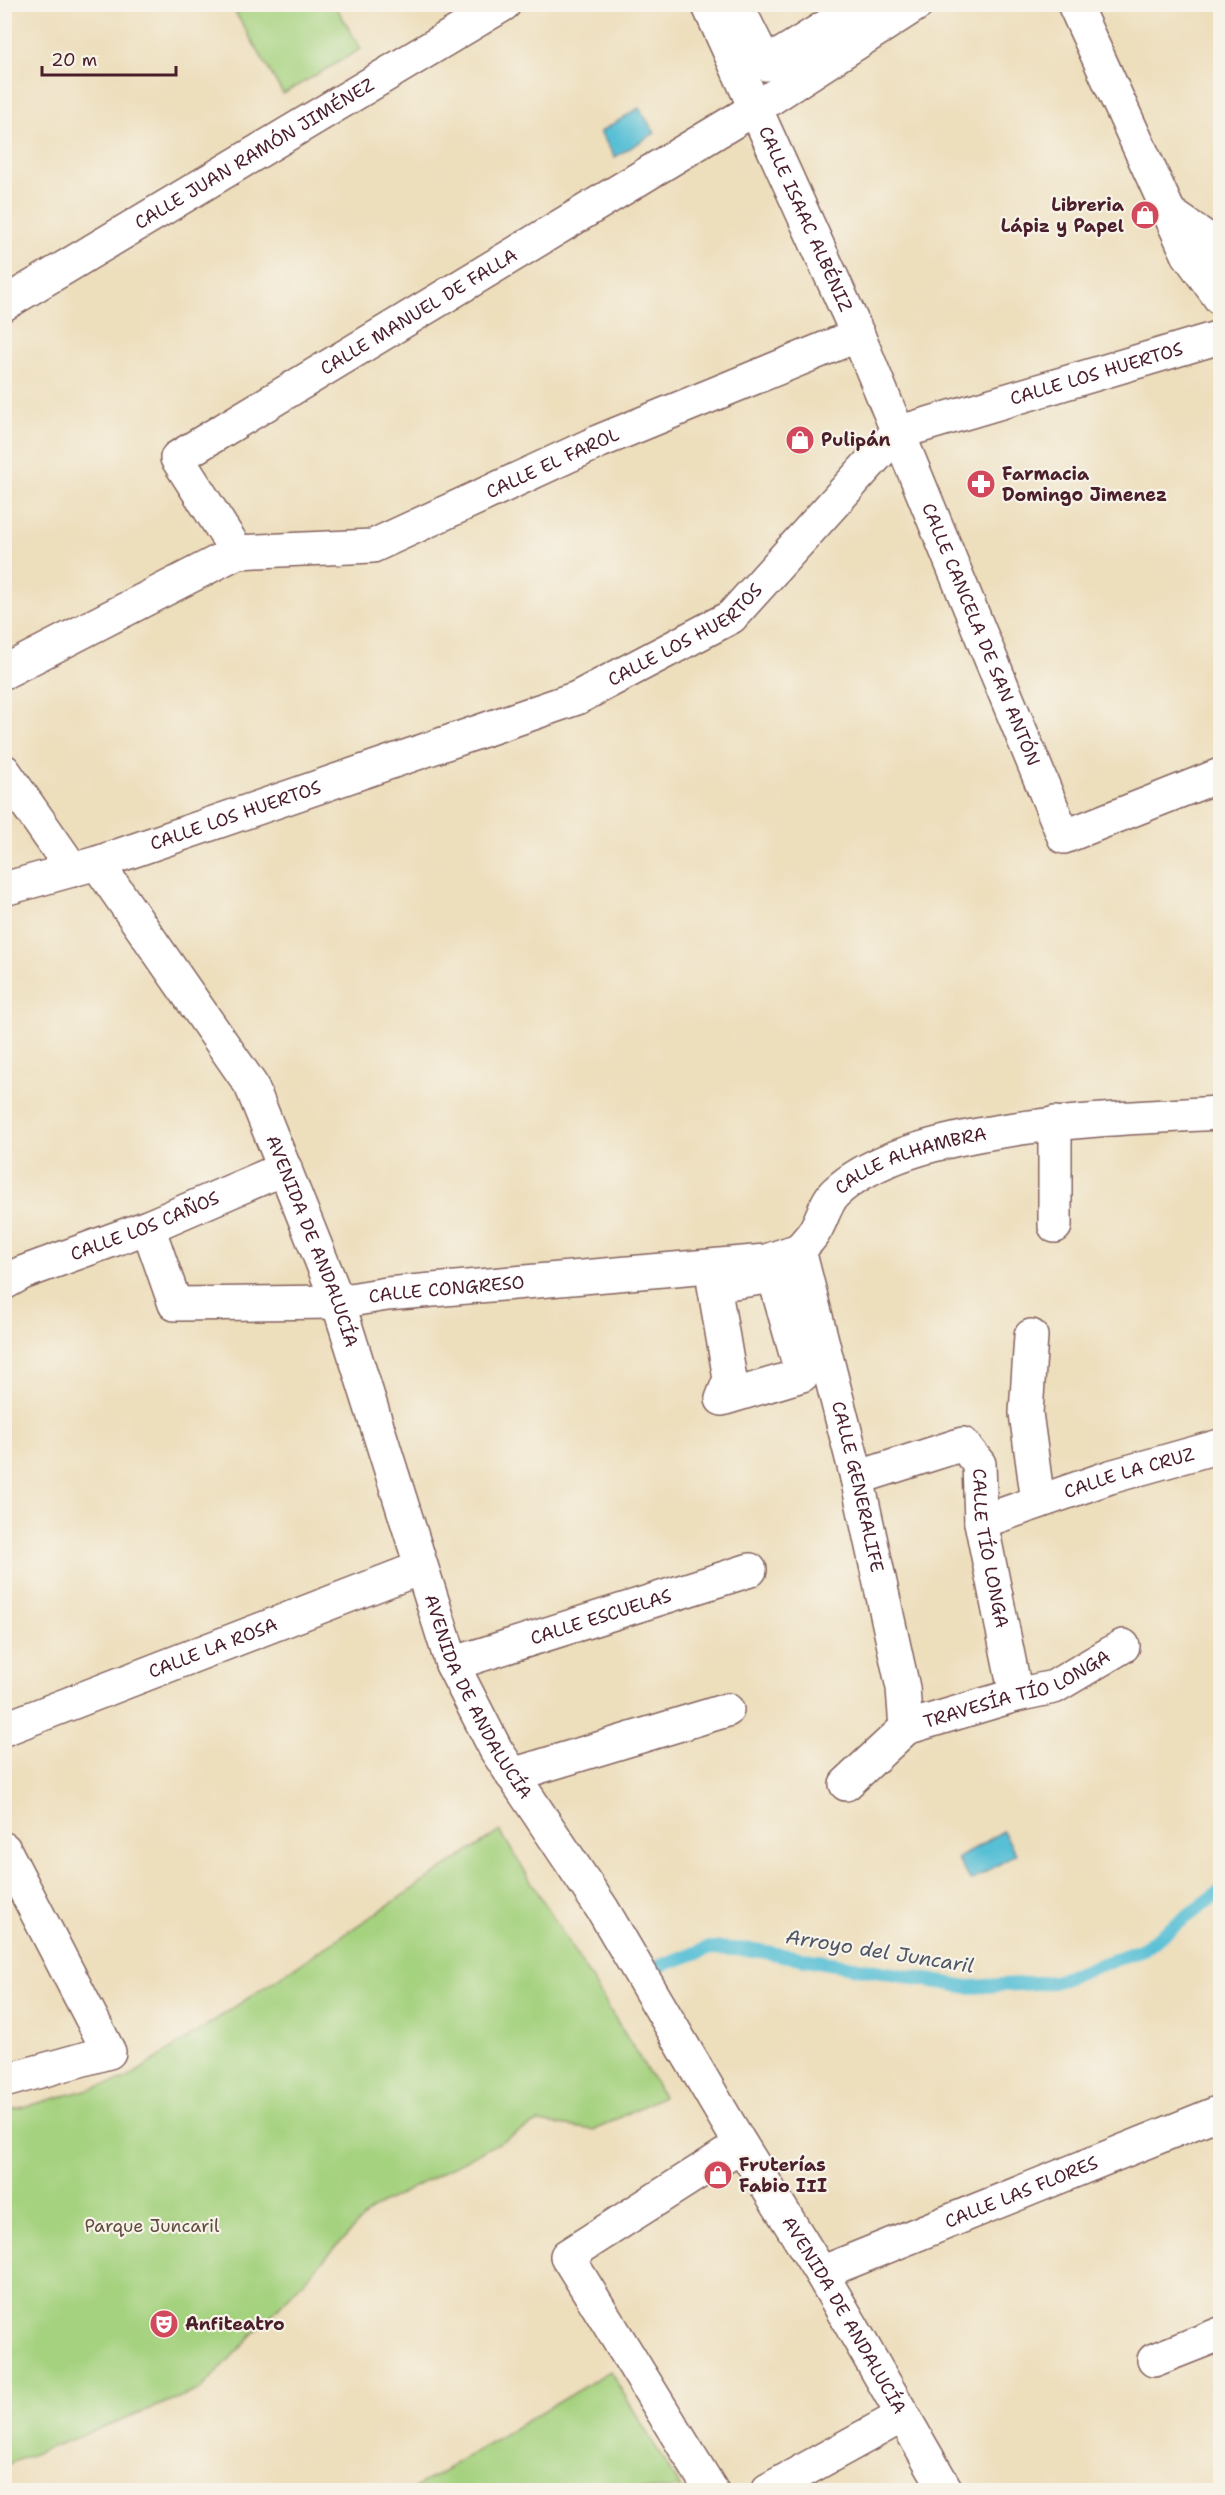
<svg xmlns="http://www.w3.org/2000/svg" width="1225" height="2495" viewBox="0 0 1225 2495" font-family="'Shantell Sans',sans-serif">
  <rect width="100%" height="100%" fill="#f7f3e8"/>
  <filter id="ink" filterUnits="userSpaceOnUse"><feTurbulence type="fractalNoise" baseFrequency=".0167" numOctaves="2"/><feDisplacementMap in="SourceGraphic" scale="12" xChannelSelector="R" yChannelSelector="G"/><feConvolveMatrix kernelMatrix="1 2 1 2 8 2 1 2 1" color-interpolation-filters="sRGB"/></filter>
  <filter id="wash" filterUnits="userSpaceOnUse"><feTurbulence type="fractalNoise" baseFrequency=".008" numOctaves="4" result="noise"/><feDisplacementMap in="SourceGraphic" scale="24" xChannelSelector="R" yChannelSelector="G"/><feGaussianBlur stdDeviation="1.35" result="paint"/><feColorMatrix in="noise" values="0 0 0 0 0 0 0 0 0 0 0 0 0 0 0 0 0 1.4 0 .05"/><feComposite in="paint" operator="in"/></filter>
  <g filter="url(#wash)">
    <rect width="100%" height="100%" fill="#eddebc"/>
    <g fill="#a5d27f" stroke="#787855" stroke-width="1.5">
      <polygon points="231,5 335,5 361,49 283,94"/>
      <polygon points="500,1831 663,2096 595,2130 538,2122 372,2209 201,2389 8,2464 5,2462 5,2112 126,2079"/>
      <polygon points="610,2371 681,2489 411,2490"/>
    </g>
    <g fill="#59c0d6" stroke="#527080" stroke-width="1.5">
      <polygon points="639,108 655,133 615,157 600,132"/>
      <polygon points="1003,1831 1016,1854 971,1881 957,1859"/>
    </g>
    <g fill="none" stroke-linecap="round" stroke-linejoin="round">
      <polyline stroke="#59c0d6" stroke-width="14" points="657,1967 709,1948 754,1950 968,1987 1054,1982 1143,1949 1220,1892"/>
    </g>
  </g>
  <g filter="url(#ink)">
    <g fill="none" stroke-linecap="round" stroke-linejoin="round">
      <g stroke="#83625e" stroke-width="36">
        <g id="minor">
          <path id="s1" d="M708,4L858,335L1064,837L1220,775"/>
          <polyline points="736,4 766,64 863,4"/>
          <polyline points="1074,4 1188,254 1220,298"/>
          <polyline points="1171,214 1220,248"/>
          <path id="s2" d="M4,304L504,4"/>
          <path id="s3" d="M237,552L177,458L756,108L917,4"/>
          <path id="s4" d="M4,672L237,552L373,546L600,441L858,335"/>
          <polyline points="4,771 73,870"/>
          <path id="s5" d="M97,863L251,1085L338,1302L452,1664L496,1750L603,1910L741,2145L821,2273L946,2490"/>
          <path id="s6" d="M4,889L97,863L577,698L731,617L897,433L1220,337"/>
          <polyline points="1055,1226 1055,1123"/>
          <path id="s7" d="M148,1227L175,1304L338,1302L387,1294L766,1261L799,1250"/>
          <path id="s8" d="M799,1250L857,1478L903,1688L906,1728"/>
          <path id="s9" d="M799,1250C804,1244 810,1239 814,1232C822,1221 825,1202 836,1192C910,1122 1120,1119 1220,1113"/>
          <polygon points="774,1276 802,1375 722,1399 730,1379 714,1285"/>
          <path id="s10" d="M4,1283L22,1273L148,1227L285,1168"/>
          <polyline points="1031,1336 1026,1413 1038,1502"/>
          <path id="s11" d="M857,1478L963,1444L979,1464L981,1522L1016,1695"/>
          <path id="s12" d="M981,1522L1110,1477L1220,1446"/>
          <path id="s13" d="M452,1664L750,1570"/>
          <path id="s14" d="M4,1729L420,1568"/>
          <polyline points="512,1775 727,1710"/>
          <path id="s15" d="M846,1784L906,1728L1016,1695L1054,1687L1123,1646"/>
          <polyline points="4,1849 109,2052 4,2081"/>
          <path id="s16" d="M821,2273L1220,2112"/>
          <polyline points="1154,2360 1220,2334"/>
          <polyline points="711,2490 567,2256 741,2145"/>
          <polyline points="768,2490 902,2416"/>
        </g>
      </g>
      <use href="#minor" stroke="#fff" stroke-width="33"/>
    </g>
  </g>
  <defs>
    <g id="shop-disc" transform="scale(1.5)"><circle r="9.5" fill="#d1495b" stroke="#f7f3e8"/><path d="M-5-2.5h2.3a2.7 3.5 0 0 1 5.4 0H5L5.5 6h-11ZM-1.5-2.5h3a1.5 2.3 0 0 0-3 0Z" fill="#fff"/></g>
    <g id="pharmacy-disc" transform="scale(1.5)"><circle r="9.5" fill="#d1495b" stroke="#f7f3e8"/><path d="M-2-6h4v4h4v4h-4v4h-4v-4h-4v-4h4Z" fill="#fff"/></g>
    <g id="theatre-disc" transform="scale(1.5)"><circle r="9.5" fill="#d1495b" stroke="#f7f3e8"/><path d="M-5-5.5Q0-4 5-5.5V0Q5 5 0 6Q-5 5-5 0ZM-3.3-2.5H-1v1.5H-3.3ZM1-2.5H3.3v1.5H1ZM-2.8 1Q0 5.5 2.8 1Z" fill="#fff"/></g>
  </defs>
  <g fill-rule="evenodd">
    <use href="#shop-disc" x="1145" y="215"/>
    <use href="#shop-disc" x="800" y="440"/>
    <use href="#pharmacy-disc" x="981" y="484"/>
    <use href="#shop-disc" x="718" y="2175"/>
    <use href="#theatre-disc" x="164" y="2324"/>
  </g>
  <g text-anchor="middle" stroke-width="4.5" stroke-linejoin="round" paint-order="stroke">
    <g font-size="18" fill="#4a1f2b" stroke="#f7f3e8">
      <text dy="6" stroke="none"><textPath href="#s2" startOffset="292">CALLE JUAN RAMÓN JIMÉNEZ</textPath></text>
      <text dy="6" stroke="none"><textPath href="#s1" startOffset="236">CALLE ISAAC ALBÉNIZ</textPath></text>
      <text dy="6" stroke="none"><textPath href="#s3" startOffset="394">CALLE MANUEL DE FALLA</textPath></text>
      <text dy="6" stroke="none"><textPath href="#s6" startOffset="1234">CALLE LOS HUERTOS</textPath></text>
      <text dy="6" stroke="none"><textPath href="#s4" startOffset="596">CALLE EL FAROL</textPath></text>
      <text dy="6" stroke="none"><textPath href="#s6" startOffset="730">CALLE LOS HUERTOS</textPath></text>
      <text dy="6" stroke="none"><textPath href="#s1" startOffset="687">CALLE CANCELA DE SAN ANTÓN</textPath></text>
      <text dy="6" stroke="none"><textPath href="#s6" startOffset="243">CALLE LOS HUERTOS</textPath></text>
      <text dy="6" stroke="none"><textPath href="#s9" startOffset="152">CALLE ALHAMBRA</textPath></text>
      <text dy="6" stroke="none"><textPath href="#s10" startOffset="152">CALLE LOS CAÑOS</textPath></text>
      <text dy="6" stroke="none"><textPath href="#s5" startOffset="438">AVENIDA DE ANDALUCÍA</textPath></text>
      <text dy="6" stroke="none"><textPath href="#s7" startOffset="354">CALLE CONGRESO</textPath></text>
      <text dy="6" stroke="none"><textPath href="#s12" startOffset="156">CALLE LA CRUZ</textPath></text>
      <text dy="6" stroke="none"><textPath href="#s8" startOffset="244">CALLE GENERALIFE</textPath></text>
      <text dy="6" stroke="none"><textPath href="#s11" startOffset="222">CALLE TÍO LONGA</textPath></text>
      <text dy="6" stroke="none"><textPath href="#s13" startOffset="156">CALLE ESCUELAS</textPath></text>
      <text dy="6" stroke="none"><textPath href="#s14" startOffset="224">CALLE LA ROSA</textPath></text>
      <text dy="6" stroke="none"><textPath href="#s15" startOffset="200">TRAVESÍA TÍO LONGA</textPath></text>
      <text dy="6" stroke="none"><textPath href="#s5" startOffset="924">AVENIDA DE ANDALUCÍA</textPath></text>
      <text dy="6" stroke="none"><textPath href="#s16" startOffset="216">CALLE LAS FLORES</textPath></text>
      <text dy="6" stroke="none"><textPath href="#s5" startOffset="1644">AVENIDA DE ANDALUCÍA</textPath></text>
    </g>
    <g font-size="18" font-weight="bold" fill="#4a1f2b" stroke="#f7f3e8" text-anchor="start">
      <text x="1124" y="211" text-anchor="end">Libreria<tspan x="1124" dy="21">Lápiz y Papel</tspan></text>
      <text x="821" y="446">Pulipán</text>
      <text x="1002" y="480">Farmacia<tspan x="1002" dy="21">Domingo Jimenez</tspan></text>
      <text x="739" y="2171">Fruterías<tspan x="739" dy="21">Fabio III</tspan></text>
      <text x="185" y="2330">Anfiteatro</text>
    </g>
    <g font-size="18" fill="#614c40" stroke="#f7f3e8">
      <text x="152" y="2232">Parque Juncaril</text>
    </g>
    <g font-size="20" font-style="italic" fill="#4f5767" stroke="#f7f3e8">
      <text transform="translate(880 1951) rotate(9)" y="7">Arroyo del Juncaril</text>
    </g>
  </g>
  <rect width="1225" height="2495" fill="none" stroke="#f7f3e8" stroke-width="24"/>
  <path d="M42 66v9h134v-9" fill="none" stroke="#4a1f2b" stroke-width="3"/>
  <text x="51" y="66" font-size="18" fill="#4a1f2b" stroke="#f7f3e8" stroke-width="4.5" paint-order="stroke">20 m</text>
</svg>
